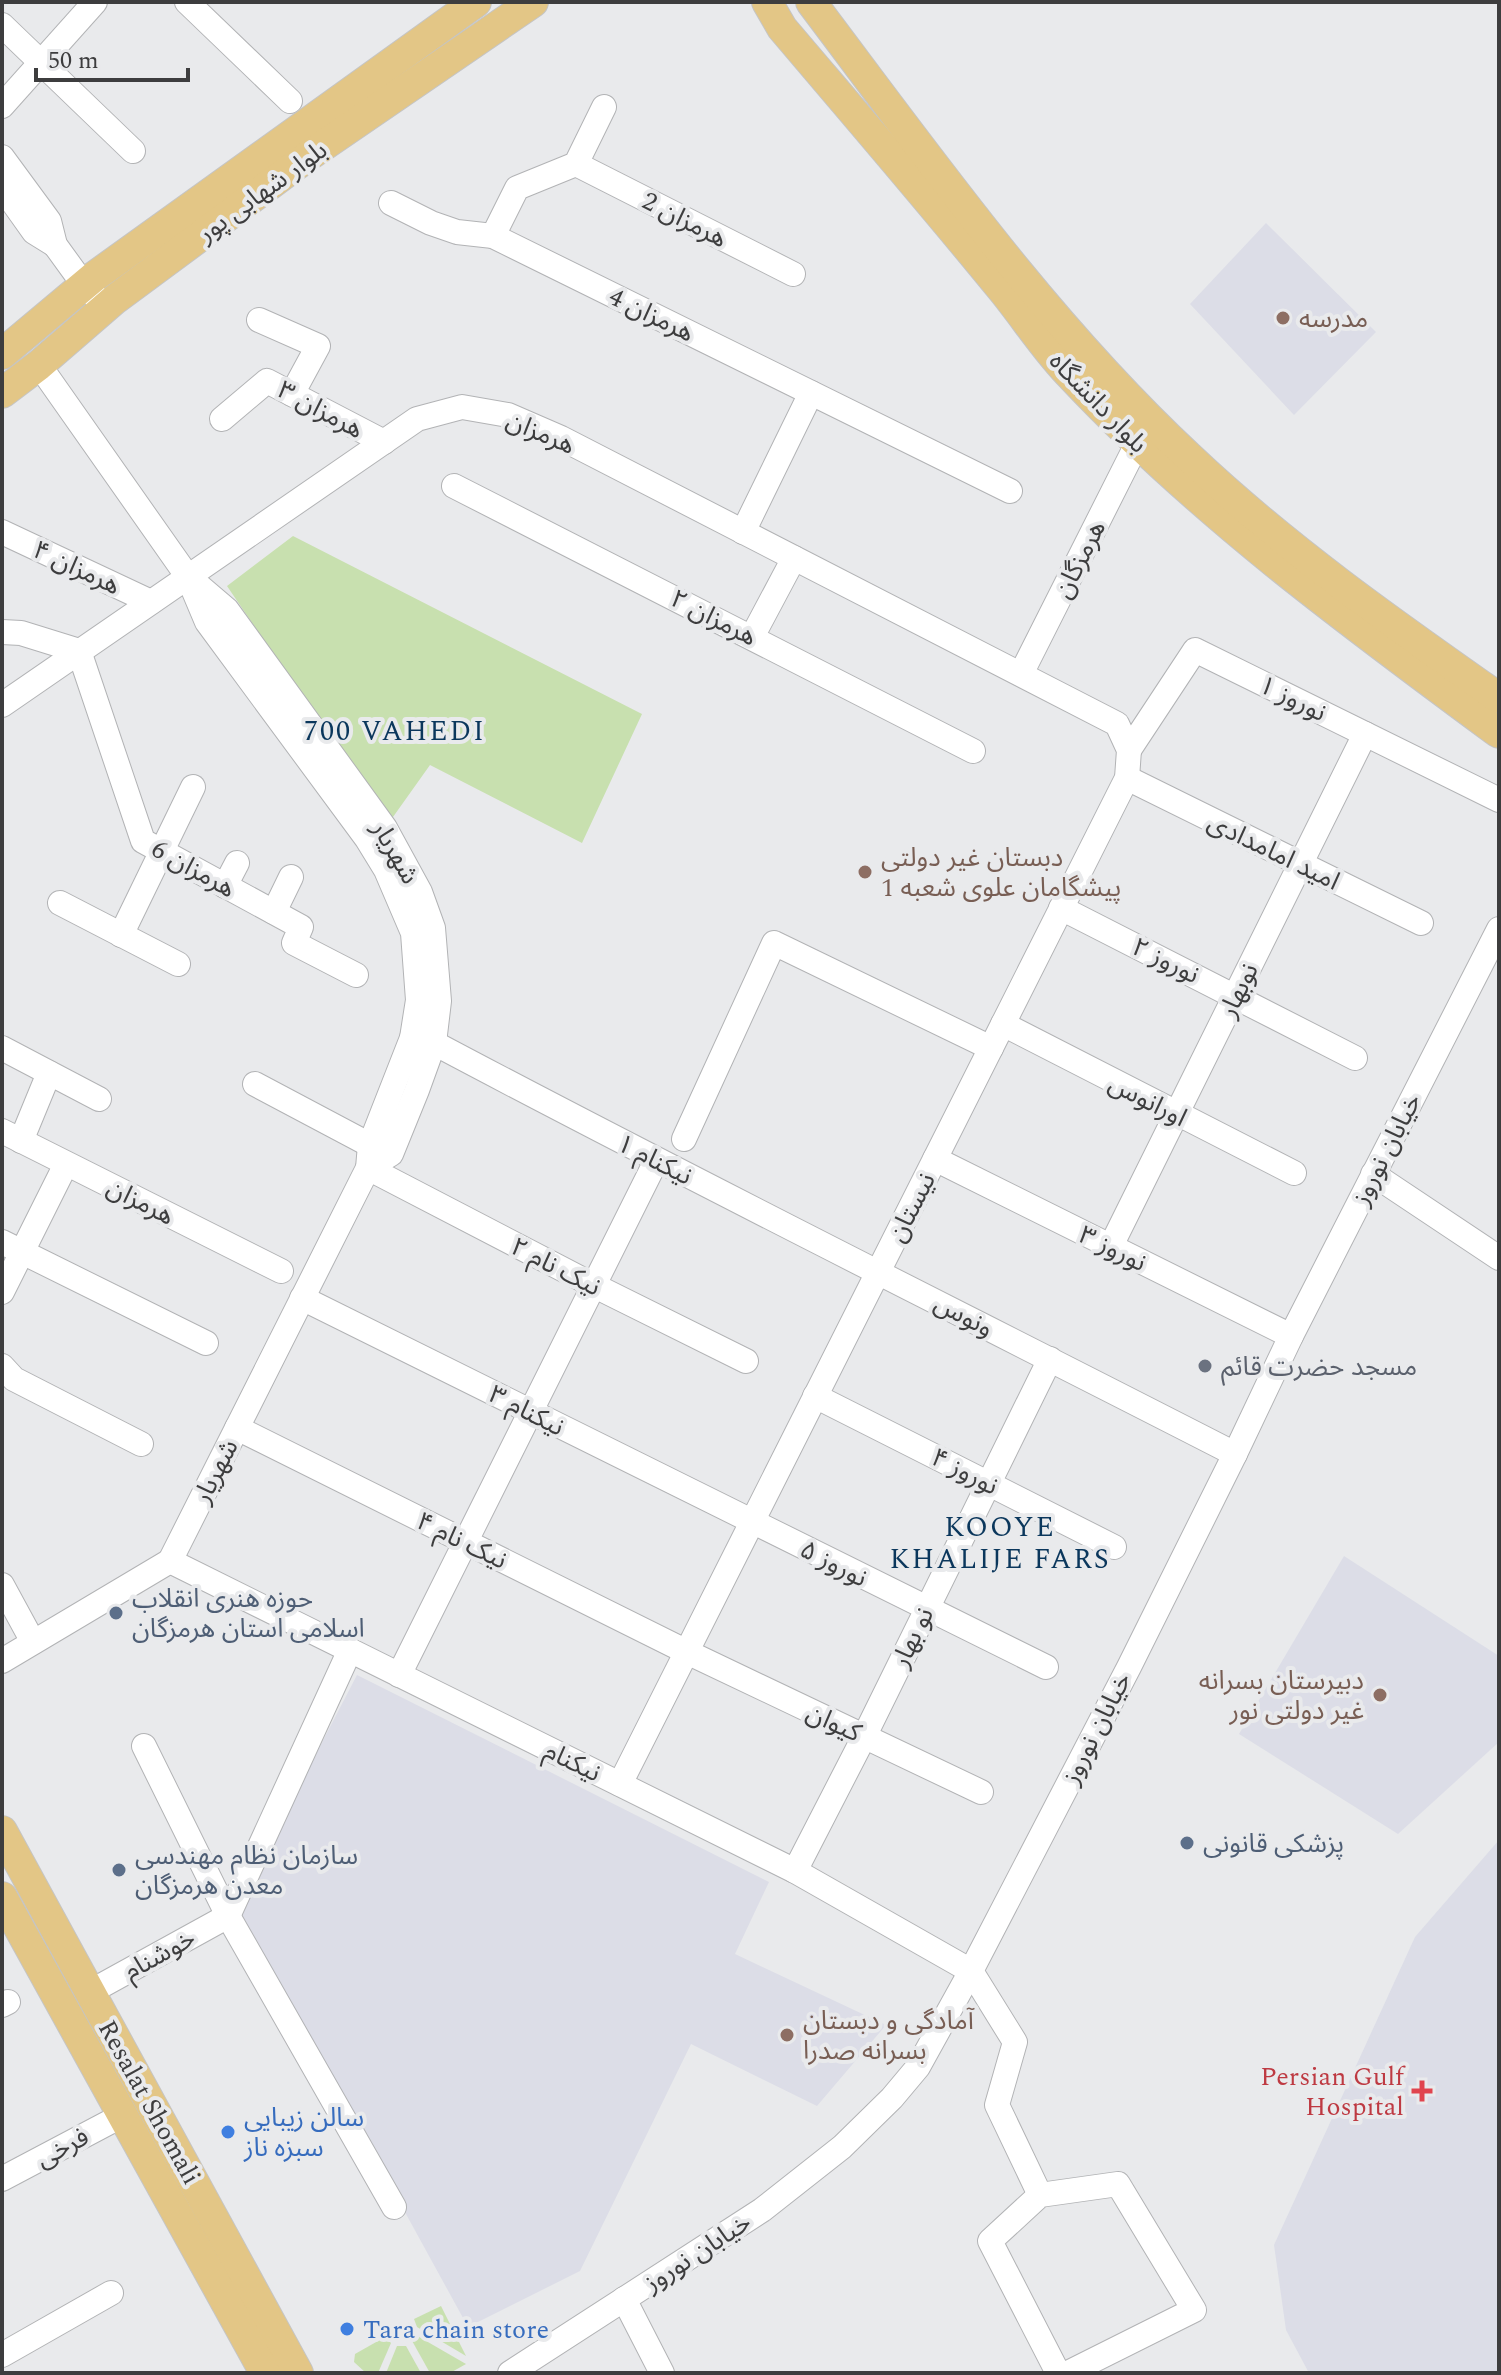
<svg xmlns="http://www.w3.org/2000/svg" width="1501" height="2375" viewBox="0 0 1501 2375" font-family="Spectral,'Noto Sans Arabic',serif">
  <rect width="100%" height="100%" fill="#e9eaec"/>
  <g fill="#dcdde7">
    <polygon points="1266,223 1376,332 1294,415 1190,304"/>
    <polygon points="1344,1556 1499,1656 1499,1742 1398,1834 1239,1734"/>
    <polygon points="357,1675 769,1882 735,1954 886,2025 817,2106 691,2044 580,2271 468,2327 237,1906"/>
    <polygon points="1499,1840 1499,2373 1309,2373 1286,2330 1274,2245 1415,1937"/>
  </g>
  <g fill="#c8e0af">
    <polygon points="293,536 642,714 582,843 430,765 388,824 227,586"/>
    <polygon points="441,2306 466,2356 417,2327 414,2319"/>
    <polygon points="414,2334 466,2364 450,2373 430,2373 411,2339"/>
    <polygon points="385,2337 391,2343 378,2373 366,2373 354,2362 355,2354"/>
    <polygon points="397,2346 406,2346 421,2373 386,2373"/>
  </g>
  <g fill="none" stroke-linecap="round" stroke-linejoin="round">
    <g stroke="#b2b3b5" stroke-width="26">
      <g id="minor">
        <polyline points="187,2 290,101"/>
        <polyline points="2,25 133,151"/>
        <polyline points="2,106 95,2"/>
        <polyline points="2,157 49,221 55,245 84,285 95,296"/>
        <polyline points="576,164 793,274"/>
        <polyline points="2,187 34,232 55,245"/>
        <polyline points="391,203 431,223 457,232 493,236 1010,491"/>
        <polyline points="493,236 517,188 576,164 604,107"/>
        <polyline points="259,320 318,346 292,394"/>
        <polyline points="39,365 188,577 207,622 367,839 386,870 413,933 418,1000 412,1038 370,1145 368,1168 170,1561"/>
        <polyline points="222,419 267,381 384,442"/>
        <polyline points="454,486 973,751"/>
        <polyline points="2,532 151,602"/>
        <polyline points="743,532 811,393"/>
        <polyline points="193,581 227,610 385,828 420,892 433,928 439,1001 434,1043 417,1090 391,1154 368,1168"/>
        <polyline points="2,632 21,633 79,651 143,841 301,927 294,943 356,975"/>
        <polyline points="752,637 794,558"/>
        <polyline points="1021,674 1137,444"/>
        <polyline points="2,705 417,419 462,407 508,415 561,438 1117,724 1129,750 1127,778 620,1784"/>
        <polyline points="1129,750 1195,650 1499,800"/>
        <polyline points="1127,778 1421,923"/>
        <polyline points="225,886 237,863"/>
        <polyline points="60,903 178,964"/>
        <polyline points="1061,908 1355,1058"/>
        <polyline points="274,912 291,877"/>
        <polyline points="121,935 193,787"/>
        <polyline points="1003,1024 1294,1173"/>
        <path d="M412,1038L434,1043C699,1184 968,1317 1235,1454"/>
        <polyline points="2,1048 99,1099"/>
        <polyline points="255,1084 370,1145"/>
        <polyline points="2,1131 281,1271"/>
        <polyline points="684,1139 774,943 991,1048"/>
        <polyline points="21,1141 49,1073"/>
        <polyline points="935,1159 1291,1336"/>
        <polyline points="368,1168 593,1285 746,1361"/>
        <polyline points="1373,1174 1499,1258"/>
        <polyline points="2,1242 206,1343"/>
        <polyline points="1111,1246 1365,734"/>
        <polyline points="2,1292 66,1164"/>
        <polyline points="302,1298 1046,1667"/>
        <polyline points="2,1366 14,1379 141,1444"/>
        <polyline points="815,1396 1114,1547"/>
        <polyline points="237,1428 687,1652 981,1792"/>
        <polyline points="170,1561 795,1871 971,1971 1015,2042 997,2105 1040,2195"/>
        <polyline points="2,1585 33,1642"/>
        <polyline points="2,1661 170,1561"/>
        <polyline points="399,1675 656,1161"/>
        <polyline points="144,1746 228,1916 394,2207"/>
        <polyline points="795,1871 864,1737 1050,1359"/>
        <polyline points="90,1992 228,1916 350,1650"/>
        <polyline points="2,2005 8,2002"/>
        <polyline points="2,2179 123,2115"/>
        <polyline points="624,2299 662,2373"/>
        <polyline points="2,2355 111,2293"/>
        <polyline points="510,2373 762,2210 842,2147 892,2098 918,2067 971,1971 1129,1667 1235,1454 1291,1336 1499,929"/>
        <polyline points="1058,2373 990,2241 1040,2195 1118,2184 1194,2310 1068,2373"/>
      </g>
    </g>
    <g stroke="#c5c5c5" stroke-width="32">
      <g id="major">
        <path d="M767,2L782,28C855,114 929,200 1000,287C1025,317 1045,350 1072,377C1200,513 1350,623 1499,733"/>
        <path d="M811,2C928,157 1046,324 1189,457C1284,547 1392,623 1499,698"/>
        <polyline points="2,354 95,276 476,2"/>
        <polyline points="2,393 39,365 114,300 311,154 533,2"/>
        <polyline points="2,1831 298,2373"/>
        <polyline points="2,1897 265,2373"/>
      </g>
    </g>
    <use href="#minor" stroke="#fff" stroke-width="24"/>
    <use href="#major" stroke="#e3c686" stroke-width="30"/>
  </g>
  <g fill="#8d6e63" stroke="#e9eaec" stroke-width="3">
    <circle cx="1283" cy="318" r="8"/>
    <circle cx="865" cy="872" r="8"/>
    <circle cx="1380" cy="1695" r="8"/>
    <circle cx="787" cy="2035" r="8"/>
  </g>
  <circle fill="#6b7280" stroke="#e9eaec" stroke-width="3" cx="1205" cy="1366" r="8"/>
  <g fill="#5c6f8a" stroke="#e9eaec" stroke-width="3">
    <circle cx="116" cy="1613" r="8"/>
    <circle cx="1187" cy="1843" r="8"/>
    <circle cx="119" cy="1870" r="8"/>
  </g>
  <path fill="#e0444e" stroke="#e9eaec" stroke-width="3" d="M1418 2079h8v8h8v8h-8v8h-8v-8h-8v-8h8z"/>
  <g fill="#3f7fe0" stroke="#e9eaec" stroke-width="3">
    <circle cx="228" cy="2132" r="8"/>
    <circle cx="347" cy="2329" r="8"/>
  </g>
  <g text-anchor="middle" stroke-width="8" stroke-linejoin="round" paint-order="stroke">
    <g font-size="26" fill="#3d3d3e" stroke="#e9eaec">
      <text transform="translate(262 191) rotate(-36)" y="9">بلوار شهابی پور</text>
      <text transform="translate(685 219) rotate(27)" y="9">هرمزان 2</text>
      <text transform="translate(652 314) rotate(26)" y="9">هرمزان 4</text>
      <text transform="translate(1099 402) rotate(46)" y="9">بلوار دانشگاه</text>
      <text transform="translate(321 409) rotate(28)" y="9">هرمزان ۳</text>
      <text transform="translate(541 432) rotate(23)" y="9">هرمزان</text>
      <text transform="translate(1079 559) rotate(-63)" y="9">هرمزگان</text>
      <text transform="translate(77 567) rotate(25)" y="9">هرمزان ۴</text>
      <text transform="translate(714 617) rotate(27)" y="9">هرمزان ۲</text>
      <text transform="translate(1293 698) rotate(26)" y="9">نوروز ۱</text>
      <text transform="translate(1274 851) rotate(26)" y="9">امید امامدادی</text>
      <text transform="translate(396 852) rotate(60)" y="9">شهریار</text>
      <text transform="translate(194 868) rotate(29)" y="9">هرمزان 6</text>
      <text transform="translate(1166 960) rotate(26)" y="9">نوروز ۲</text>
      <text transform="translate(1238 990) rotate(-64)" y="9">نوبهار</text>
      <text transform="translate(1148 1100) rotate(27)" y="9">اورانوس</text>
      <text transform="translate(1386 1149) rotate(-63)" y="9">خیابان نوروز</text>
      <text transform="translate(655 1159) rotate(27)" y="9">نیکنام ۱</text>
      <text transform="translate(141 1201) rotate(27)" y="9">هرمزان</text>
      <text transform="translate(911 1207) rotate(-63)" y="9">نیستان</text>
      <text transform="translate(1113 1248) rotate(26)" y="9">نوروز ۳</text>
      <text transform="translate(556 1266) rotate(27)" y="9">نیک نام ۲</text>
      <text transform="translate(964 1315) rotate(27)" y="9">ونوس</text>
      <text transform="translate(527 1410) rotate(27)" y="9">نیکنام ۳</text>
      <text transform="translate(215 1471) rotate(-63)" y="9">شهریار</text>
      <text transform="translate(965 1471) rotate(27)" y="9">نوروز ۴</text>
      <text transform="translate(462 1540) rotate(26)" y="9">نیک نام ۴</text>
      <text transform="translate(834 1563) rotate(27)" y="9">نوروز ۵</text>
      <text transform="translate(912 1637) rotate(-64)" y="9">نو بهار</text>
      <text transform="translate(834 1722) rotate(25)" y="9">کیوان</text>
      <text transform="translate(1096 1728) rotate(-63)" y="9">خیابان نوروز</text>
      <text transform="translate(573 1761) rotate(26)" y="9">نیکنام</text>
      <text transform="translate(159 1954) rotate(-29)" y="9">خوشنام</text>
      <text transform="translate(150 2102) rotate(61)" y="9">Resalat Shomali</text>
      <text transform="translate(62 2147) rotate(-28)" y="9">فرخی</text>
      <text transform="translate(697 2252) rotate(-33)" y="9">خیابان نوروز</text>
    </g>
    <g font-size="26" fill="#785e54" stroke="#e9eaec" text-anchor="start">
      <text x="1299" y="327">مدرسه</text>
      <text x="881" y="866">دبستان غیر دولتی<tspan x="881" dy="30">پیشگامان علوی شعبه 1</tspan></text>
      <text x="1364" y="1689" text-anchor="end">دبیرستان بسرانه<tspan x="1364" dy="30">غیر دولتی نور</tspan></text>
      <text x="803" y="2029">آمادگی و دبستان<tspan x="803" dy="30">بسرانه صدرا</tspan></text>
    </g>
    <g font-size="26" fill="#5b616d" stroke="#e9eaec" text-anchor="start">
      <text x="1221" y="1375">مسجد حضرت قائم</text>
    </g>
    <g font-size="26" fill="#4e5e75" stroke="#e9eaec" text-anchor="start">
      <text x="132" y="1607">حوزه هنری انقلاب<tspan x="132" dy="30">اسلامی استان هرمزگان</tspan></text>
      <text x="1203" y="1852">پزشکی قانونی</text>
      <text x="135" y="1864">سازمان نظام مهندسی<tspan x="135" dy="30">معدن هرمزگان</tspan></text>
    </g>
    <g font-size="26" fill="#be3a42" stroke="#e9eaec" text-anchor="end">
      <text x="1404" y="2085">Persian Gulf<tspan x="1404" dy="30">Hospital</tspan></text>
    </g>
    <g font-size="26" fill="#366cbe" stroke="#e9eaec" text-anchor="start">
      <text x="244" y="2126">سالن زیبایی<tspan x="244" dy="30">سبزه ناز</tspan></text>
      <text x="363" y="2338">Tara chain store</text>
    </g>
    <g font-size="28" letter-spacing="2" fill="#0b375c" stroke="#e9eaec">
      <text x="395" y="740">700 VAHEDI</text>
      <text x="1000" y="1536">KOOYE<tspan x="1000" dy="32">KHALIJE FARS</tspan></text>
    </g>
  </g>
  <rect width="1501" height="2375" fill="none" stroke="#3d3d3e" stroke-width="8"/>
  <path d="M36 68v12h152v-12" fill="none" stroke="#3d3d3e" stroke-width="4"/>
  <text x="48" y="68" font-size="24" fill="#3d3d3e" stroke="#e9eaec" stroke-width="6" paint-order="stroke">50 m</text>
</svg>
